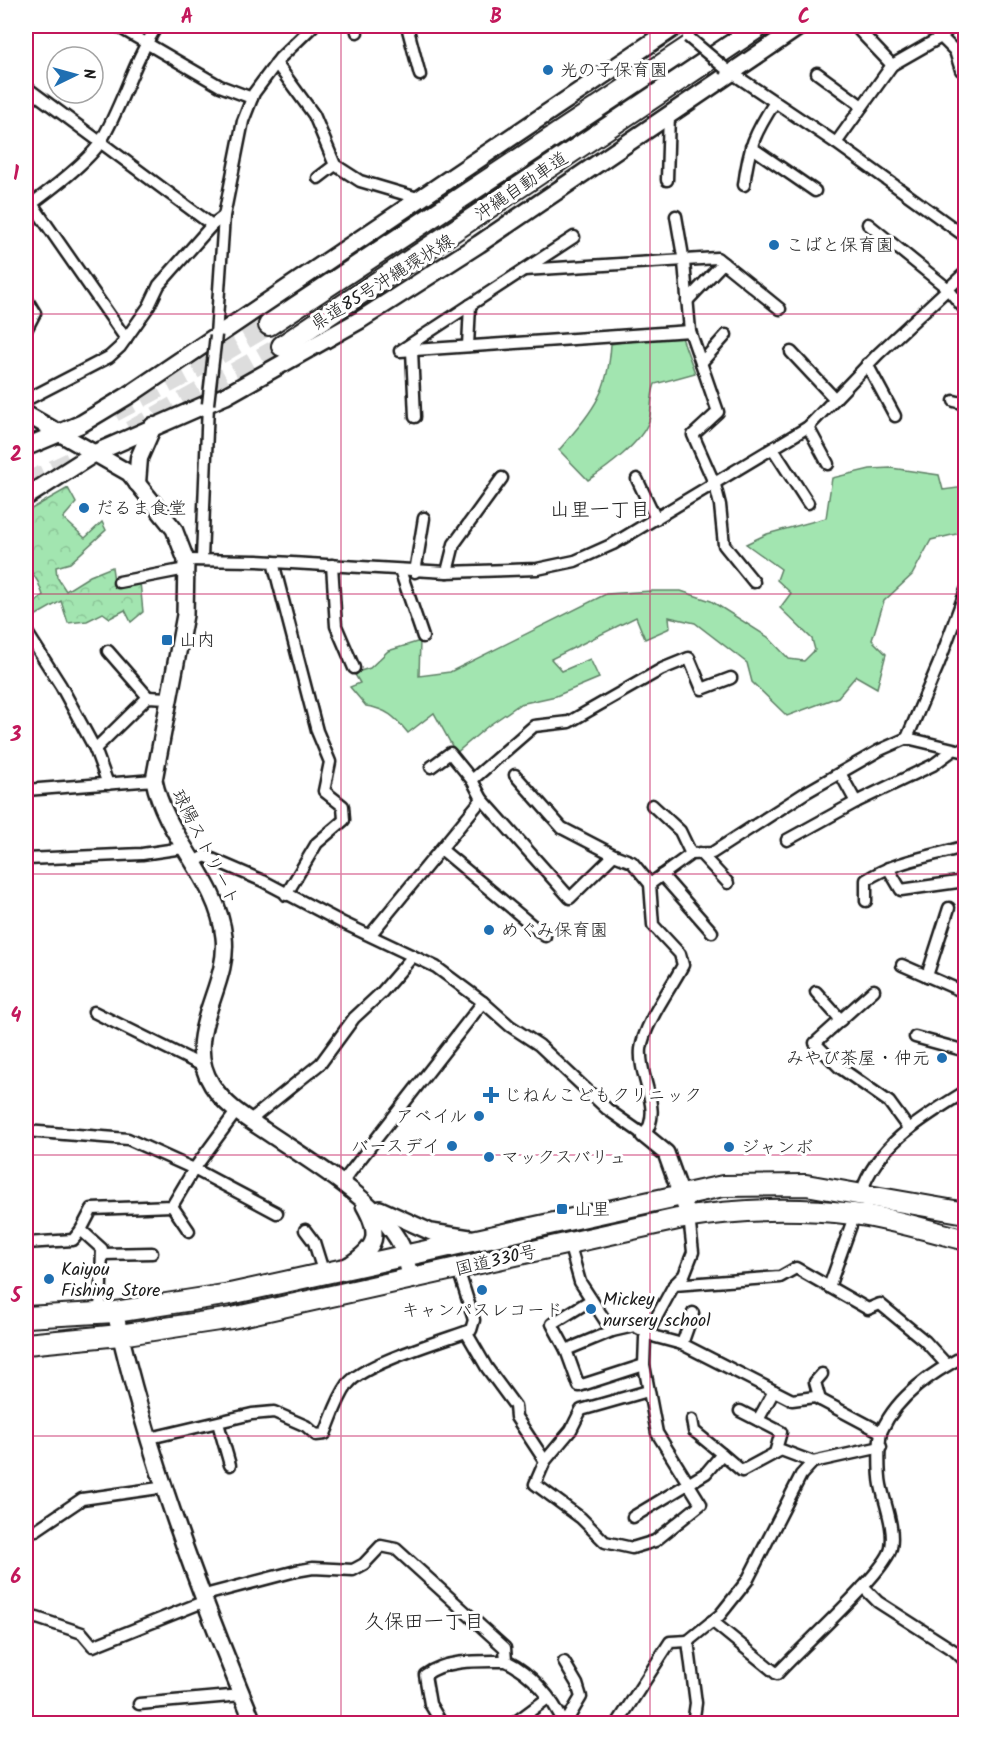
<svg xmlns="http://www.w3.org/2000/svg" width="991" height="1749" viewBox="0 0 991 1749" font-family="Kalam,'Klee One',sans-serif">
  <defs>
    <pattern id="forest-crowns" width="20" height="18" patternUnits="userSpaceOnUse" patternTransform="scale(1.5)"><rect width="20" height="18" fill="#a2e5b0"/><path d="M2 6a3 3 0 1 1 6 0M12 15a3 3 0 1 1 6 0" fill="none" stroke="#8bc497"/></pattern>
  </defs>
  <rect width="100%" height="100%" fill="#fff"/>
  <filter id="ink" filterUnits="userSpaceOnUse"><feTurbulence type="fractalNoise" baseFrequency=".0167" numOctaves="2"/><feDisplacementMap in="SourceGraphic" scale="12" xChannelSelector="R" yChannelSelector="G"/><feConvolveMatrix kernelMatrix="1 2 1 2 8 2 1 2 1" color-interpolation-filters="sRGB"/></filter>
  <g filter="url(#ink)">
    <polygon fill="url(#forest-crowns)" stroke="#5f8066" stroke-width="1.5" points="68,488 76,503 63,518 85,538 102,522 106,530 70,563 56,567 57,577 66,591 90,576 112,567 114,581 140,582 143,612 131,622 125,610 110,618 103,613 87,621 68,623 61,601 33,617 32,606 43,595 38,582 26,563 26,512"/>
    <g fill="#a2e5b0" stroke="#5f8066" stroke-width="1.5">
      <path d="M680,332L695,373L655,384C650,397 652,409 649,421C641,443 607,468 588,480L559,450C591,412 608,396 611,344Z"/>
      <path d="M891,468L939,475L943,490L965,487V532L931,540L912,575L884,601L872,640L886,654L877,688L856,676L838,697L787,716L752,682L747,663L695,623L669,617L670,628L645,639L636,617L551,659L562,671L590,659L599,678L556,696L520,704L488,726L456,753L434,713L408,733C395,717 387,709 366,706L350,687L360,683L354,673L370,668L388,651L420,641L419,676L450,672L606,594L651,591H681L711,601L768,637L789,659L804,661L815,650L812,639L780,608L791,593L777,580L781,569L746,544L767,534L826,518L832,478L870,469Z"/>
    </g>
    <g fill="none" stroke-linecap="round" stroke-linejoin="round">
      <g stroke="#ddd" stroke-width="20" stroke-dasharray="20 10" stroke-linecap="butt">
        <polyline points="114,412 191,371 269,325"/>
        <polyline points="130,431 282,346"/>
        <polyline points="26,483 70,462"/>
      </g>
      <g stroke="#1c1c1c" stroke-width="15">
        <g id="street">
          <polyline points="117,26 220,86 252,98"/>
          <polyline points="356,26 357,32"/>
          <polyline points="407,26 420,75"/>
          <polyline points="855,26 892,65"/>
          <polyline points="941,37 955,51 966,48"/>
          <polyline points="955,51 961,70"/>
          <polyline points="276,63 314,115 335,165 360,181 421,199"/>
          <polyline points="729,71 836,143 966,237"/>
          <polyline points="817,73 862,106"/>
          <polyline points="26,87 212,225"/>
          <polyline points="836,143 892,65 941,37 952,26"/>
          <polyline points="751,147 815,191"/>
          <polyline points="318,178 335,165"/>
          <polyline points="667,180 669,113"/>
          <path d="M744,185C749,147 754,134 775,102"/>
          <polyline points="26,195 126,339"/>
          <path d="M26,208C45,194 90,161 101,141C123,104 133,62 157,26"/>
          <polyline points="676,216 684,262 690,331 718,412 693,435 715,485 720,505 724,545 754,582"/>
          <polyline points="868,224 947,288 966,311"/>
          <polyline points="574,237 400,351 690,331"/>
          <polyline points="524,270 717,258 780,309"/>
          <polyline points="26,298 35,313 26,330"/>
          <polyline points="687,301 723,263"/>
          <polyline points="216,335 224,216 243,121 254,93 280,58 313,26"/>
          <polyline points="468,346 470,305"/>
          <polyline points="412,350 415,417"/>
          <polyline points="791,352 835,399"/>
          <polyline points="701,363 726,335"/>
          <polyline points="867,364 895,416"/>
          <polyline points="26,400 109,357 120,347 149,306 159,285 212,225 224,216"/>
          <polyline points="954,401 966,404"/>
          <polyline points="808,427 828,464"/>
          <polyline points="773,449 808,503"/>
          <polyline points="637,479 656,519"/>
          <polyline points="202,559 208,404"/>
          <polyline points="186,560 257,561 447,572 537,569 575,561 613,544 808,427 878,354 966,272"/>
          <polyline points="273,562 317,731 330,762 324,791 343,806 344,820 317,843 286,895"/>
          <polyline points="332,565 336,626 354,668"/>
          <polyline points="400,570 423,637"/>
          <polyline points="415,572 424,518"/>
          <polyline points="447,572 454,544 502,478"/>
          <polyline points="119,582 186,569"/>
          <polyline points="26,631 61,686 95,749 108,784"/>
          <polyline points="108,651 148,697"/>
          <polyline points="907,738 939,663 966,590"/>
          <polyline points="95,749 148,697 168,698"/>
          <polyline points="431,767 450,753 472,780"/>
          <polyline points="840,773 856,802"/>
          <polyline points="26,790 154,780"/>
          <polyline points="482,799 570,898 614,855 562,828 515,775"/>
          <polyline points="652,805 680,831 691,854"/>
          <polyline points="787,840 856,802 933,765 952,751"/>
          <polyline points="441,849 545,936"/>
          <polyline points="700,853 728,883"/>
          <polyline points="614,855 632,862 650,884"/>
          <polyline points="26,859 142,854 183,848"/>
          <path d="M192,863L205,856L263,881L341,922L436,967L483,1002L510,1026L539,1045L607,1109L644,1135C664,1110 638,1078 641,1049C644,1024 671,988 683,965L680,954L653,925L650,884L691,854L712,853L805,793L880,750L907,738L966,752"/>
          <polyline points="888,868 901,890 958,882 966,878"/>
          <polyline points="662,875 712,932"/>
          <path d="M866,901V880C897,860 931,857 966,846"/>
          <polyline points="371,934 482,799 472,780 534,726 569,722 662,669 689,658 702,689 731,678"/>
          <polyline points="902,965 966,993"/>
          <polyline points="927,976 949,908"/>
          <polyline points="874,990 815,1043 839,1067 889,1102 908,1128"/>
          <polyline points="816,992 841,1020"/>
          <polyline points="94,1012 203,1066"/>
          <polyline points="915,1037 966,1051"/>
          <polyline points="249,1121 321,1063 354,1018 382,992 413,956"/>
          <polyline points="26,1131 128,1139 194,1169 236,1112"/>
          <polyline points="341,1184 483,1002"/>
          <path d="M861,1193C877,1144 924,1117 966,1091"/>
          <polyline points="172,1206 189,1231"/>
          <polyline points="305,1230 314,1242 324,1274"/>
          <polyline points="26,1243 73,1240 81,1230"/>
          <polyline points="569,1243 580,1282 612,1331 634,1326 656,1337 682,1344 792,1400 815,1397 881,1432"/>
          <polyline points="102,1254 152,1253"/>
          <polyline points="674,1285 780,1277 796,1268 868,1309 880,1304 925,1341 947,1365"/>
          <polyline points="829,1287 855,1214"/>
          <polyline points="591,1300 552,1324 566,1350 579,1386 644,1365"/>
          <polyline points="100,1314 102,1249 81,1230 92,1209 172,1206 194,1169 277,1213"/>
          <polyline points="466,1332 487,1368 515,1406 516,1417 545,1461 535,1484 581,1518 605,1542 632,1548 655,1541 701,1504 657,1433 644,1365 645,1338 674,1285 684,1275 693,1252 689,1217"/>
          <polyline points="682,1344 693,1313"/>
          <polyline points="566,1350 612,1331"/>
          <polyline points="820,1400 815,1382 822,1374"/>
          <polyline points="740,1411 781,1432 775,1453"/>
          <polyline points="692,1420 694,1431 722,1454"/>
          <polyline points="758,1420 774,1391"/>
          <polyline points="218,1423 230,1465"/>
          <path d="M150,1438L252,1414L274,1412L306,1426L316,1435L325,1434C332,1417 337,1399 348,1384C363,1364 444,1340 471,1330L474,1320L458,1269"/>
          <polyline points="545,1461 571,1430 581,1410 648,1391"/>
          <polyline points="633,1517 706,1473 722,1454 742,1471 781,1450 813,1462"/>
          <polyline points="26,1532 36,1530 82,1499 166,1487"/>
          <polyline points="863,1587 878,1602 956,1652 966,1662"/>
          <path d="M201,1596L296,1571L313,1568L353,1570L364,1564L381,1546L396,1549L505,1648L506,1661C531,1673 553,1698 564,1724"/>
          <polyline points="26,1619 37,1618 82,1633 93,1646 203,1602"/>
          <path d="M712,1621L777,1674C797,1651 887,1571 891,1548C895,1528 885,1505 881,1485C879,1475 878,1439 882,1430C898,1395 933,1372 966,1355"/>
          <polyline points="564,1662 577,1684 581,1697 565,1724"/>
          <polyline points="139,1704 242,1695"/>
          <path d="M442,1724L430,1704L425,1675C446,1659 480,1661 506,1661"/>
          <polyline points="513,1724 548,1698"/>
          <polyline points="617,1724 670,1642 688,1641"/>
          <polyline points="693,1724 696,1703 688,1641 720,1615 747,1581 801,1475 813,1462 881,1447"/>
        </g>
      </g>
      <g stroke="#1c1c1c" stroke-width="20">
        <g id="secondary">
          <path d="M26,414L129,473L174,529L186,560L185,615L154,780C165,837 218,879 224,937C230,988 180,1035 212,1085C226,1107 246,1118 267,1132C308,1160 378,1200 401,1245C406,1255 408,1269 411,1280"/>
          <polyline points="644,1135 666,1153 689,1217"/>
          <polyline points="380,1209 431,1232 470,1238"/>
          <path d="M349,1265C377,1247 381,1235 364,1205"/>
          <path d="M115,1312C147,1453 198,1590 254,1724"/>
        </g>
      </g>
      <g stroke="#1c1c1c" stroke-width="21">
        <g id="primary">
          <polyline points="26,447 81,424 129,395 676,26"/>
          <polyline points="137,483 139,458 153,426"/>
          <polyline points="26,497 95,453 225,396 360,320 479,244 800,26"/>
        </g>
      </g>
      <g stroke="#1c1c1c" stroke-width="24">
        <g id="highway">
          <polyline points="269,325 720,26"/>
          <polyline points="282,346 760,26"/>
          <polyline points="26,1317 115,1312 230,1294 723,1186 806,1185 966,1213"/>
          <path d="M26,1344L120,1335L232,1318L678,1219C735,1209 795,1207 853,1214C890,1218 929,1231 966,1240"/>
        </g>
      </g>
      <use href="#street" stroke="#fff" stroke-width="10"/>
      <use href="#secondary" stroke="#fff" stroke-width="15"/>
      <use href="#primary" stroke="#fff" stroke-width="16"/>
      <use href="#highway" stroke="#fff" stroke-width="20"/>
      <g stroke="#1c1c1c" stroke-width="15" stroke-linecap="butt">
        <g id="street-bridge">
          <polyline points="688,37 726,69"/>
          <polyline points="208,404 216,335"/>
        </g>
      </g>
      <use href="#street-bridge" stroke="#fff" stroke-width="10"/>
    </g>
  </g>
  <path fill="none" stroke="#c2185b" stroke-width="1.5" stroke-opacity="0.55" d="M341,26V1724M650,26V1724M26,314H966M26,594H966M26,874H966M26,1155H966M26,1436H966"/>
  <g fill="#1f6fb2" stroke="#fff" stroke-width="2">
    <circle cx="548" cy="70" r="6"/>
    <circle cx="774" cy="245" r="6"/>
    <circle cx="84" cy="508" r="6"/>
    <rect x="161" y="634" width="12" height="12" rx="3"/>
    <circle cx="489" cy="930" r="6"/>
    <circle cx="942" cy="1058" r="6"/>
    <path d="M488 1086h6v6h6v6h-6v6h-6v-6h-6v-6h6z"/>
    <circle cx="479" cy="1116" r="6"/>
    <circle cx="452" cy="1146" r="6"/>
    <circle cx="729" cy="1147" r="6"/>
    <circle cx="489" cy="1157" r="6"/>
    <rect x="556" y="1203" width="12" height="12" rx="3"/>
    <circle cx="49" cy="1279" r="6"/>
    <circle cx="482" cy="1290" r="6"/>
    <circle cx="591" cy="1309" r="6"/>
  </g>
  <g text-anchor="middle" stroke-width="6" stroke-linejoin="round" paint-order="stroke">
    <g font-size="18" fill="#1c1c1c" stroke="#fff" text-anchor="start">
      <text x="560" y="76">光の子保育園</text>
      <text x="786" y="251">こばと保育園</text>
      <text x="96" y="514">だるま食堂</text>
      <text x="179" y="646">山内</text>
      <text x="501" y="936">めぐみ保育園</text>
      <text x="930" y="1064" text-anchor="end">みやび茶屋・仲元</text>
      <text x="504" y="1101">じねんこどもクリニック</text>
      <text x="467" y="1122" text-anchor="end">アベイル</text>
      <text x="440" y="1152" text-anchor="end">バースデイ</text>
      <text x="741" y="1153">ジャンボ</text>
      <text x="501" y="1163">マックスバリュ</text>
      <text x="574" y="1215">山里</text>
      <text x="61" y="1275">Kaiyou<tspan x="61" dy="21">Fishing Store</tspan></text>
      <text x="603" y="1305">Mickey<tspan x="603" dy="21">nursery school</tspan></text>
      <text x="482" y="1316" text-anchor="middle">キャンパスレコード</text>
    </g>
    <g font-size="18" fill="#1c1c1c" stroke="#fff">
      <text transform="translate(521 186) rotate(-34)" y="6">沖縄自動車道</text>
      <text transform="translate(382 282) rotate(-32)" y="6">県道85号沖縄環状線</text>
      <text transform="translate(206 847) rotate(63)" y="6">球陽ストリート</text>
      <text transform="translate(496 1260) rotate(-13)" y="6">国道330号</text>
    </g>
    <g font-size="20" fill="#1c1c1c" stroke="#fff">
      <text x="600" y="516">山里一丁目</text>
      <text x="424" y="1628">久保田一丁目</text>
    </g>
  </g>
  <rect width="991" height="1749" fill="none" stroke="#fff" stroke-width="66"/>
  <g transform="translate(75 75) rotate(85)"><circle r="28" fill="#ffffff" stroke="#a4a4a4" stroke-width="1.5"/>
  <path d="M0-4.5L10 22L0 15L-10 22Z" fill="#1f6fb2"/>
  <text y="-9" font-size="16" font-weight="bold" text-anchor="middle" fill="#1c1c1c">N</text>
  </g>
  <rect x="33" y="33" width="925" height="1683" fill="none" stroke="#c2185b" stroke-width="2"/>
  <g font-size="20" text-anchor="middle" font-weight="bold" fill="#c2185b">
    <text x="187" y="23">A</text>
    <text x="496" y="23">B</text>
    <text x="804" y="23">C</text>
    <text x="16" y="180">1</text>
    <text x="16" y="461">2</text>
    <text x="16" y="741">3</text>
    <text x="16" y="1022">4</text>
    <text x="16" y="1302">5</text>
    <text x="16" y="1583">6</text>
  </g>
</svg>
